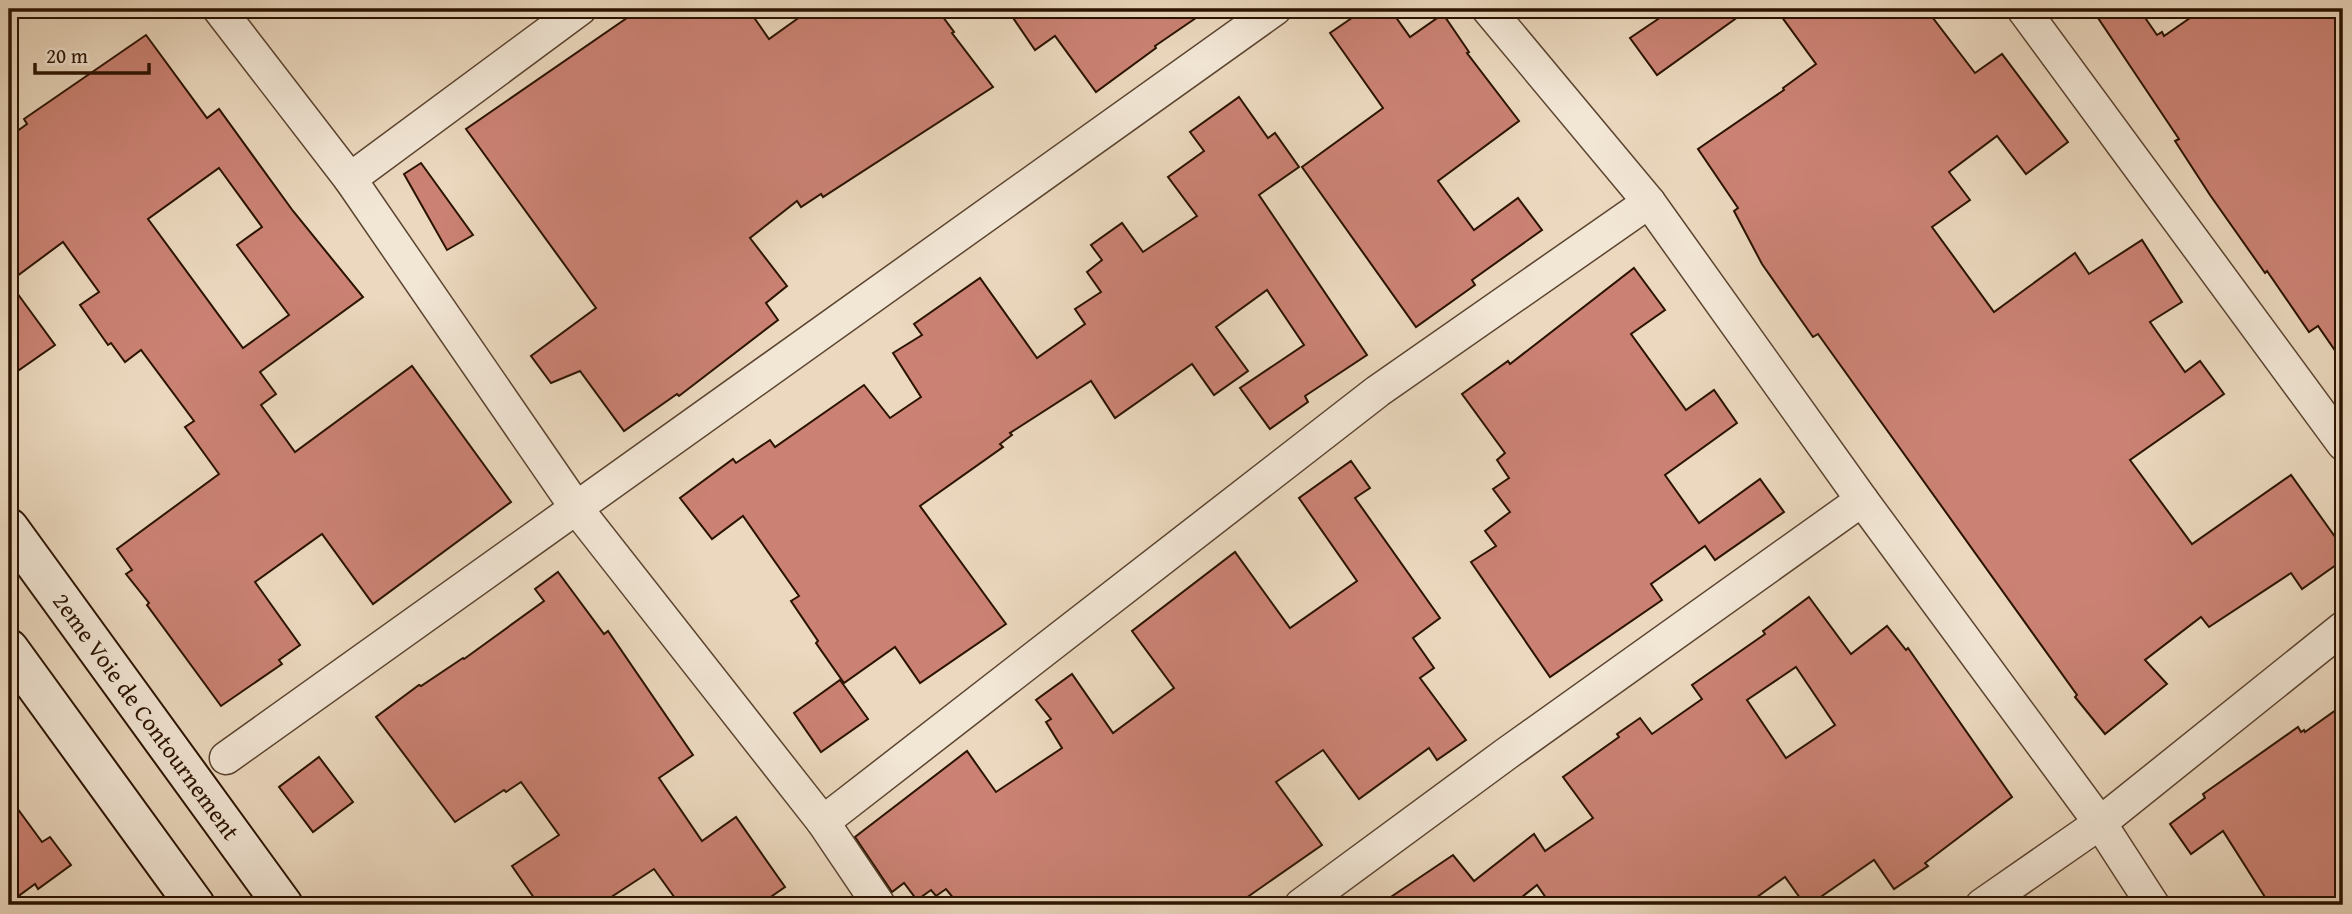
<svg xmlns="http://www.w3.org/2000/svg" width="2352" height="914" viewBox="0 0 2352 914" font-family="'Gentium Book Plus',serif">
  <rect width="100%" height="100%" fill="#ebd8be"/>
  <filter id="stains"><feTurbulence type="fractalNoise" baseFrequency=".00286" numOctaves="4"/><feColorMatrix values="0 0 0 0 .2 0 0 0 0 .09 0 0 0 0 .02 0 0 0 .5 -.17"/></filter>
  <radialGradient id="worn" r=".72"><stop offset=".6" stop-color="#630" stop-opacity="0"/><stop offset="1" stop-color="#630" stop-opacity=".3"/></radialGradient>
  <g fill="#cb8274" stroke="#2b1300" stroke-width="2" fill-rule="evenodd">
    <polygon points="640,9 748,9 769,39 811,9 937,9 954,32 952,33 993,87 823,197 821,194 801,207 797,201 750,238 787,286 766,303 778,320 679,396 677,394 624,431 580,371 551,383 531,356 596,308 466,129"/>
    <polygon points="1007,9 1209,9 1155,46 1156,48 1096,92 1055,36 1035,50"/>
    <polygon points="1365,9 1390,9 1410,37 1443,14 1469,52 1467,53 1519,121 1438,181 1474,230 1518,198 1542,230 1472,280 1475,285 1416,327 1302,167 1383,108 1330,33"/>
    <polygon points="1673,9 1749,9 1657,75 1630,38"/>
    <polygon points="1776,9 1926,9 1975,73 2002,54 2068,142 2026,174 1997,136 1949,172 1970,200 1932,227 1994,312 2075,253 2089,274 2142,240 2182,302 2150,322 2185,372 2200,361 2224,394 2130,460 2192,544 2291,475 2343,548 2343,560 2302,589 2291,573 2209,627 2201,617 2145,660 2167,684 2105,734 2075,697 2077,695 1818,334 1813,337 1762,264 1734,211 1738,208 1698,149 1784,90 1783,88 1816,64"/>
    <polygon points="2092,9 2139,9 2157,35 2162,32 2164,36 2203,9 2336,9 2343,18 2343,362 2318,326 2309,332 2267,271 2265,273 2210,195 2175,141 2179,139"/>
    <path d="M146,35L207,118L219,109L293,211L363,297L260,372L276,394L261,405L295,452L412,366L511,502L373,604L322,534L255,582L300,645L279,660L282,664L221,706L147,605L149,603L126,574L132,570L117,549L219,474L185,427L194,421L141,350L125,362L111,343L108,345L80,305L99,292L63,242L9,282V137L27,124L24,119ZM219,168L262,227L237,245L289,315L243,348L148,219Z"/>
    <polygon points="1239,97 1268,138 1275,133 1299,167 1259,195 1367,355 1305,396 1308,402 1270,429 1240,388 1304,345 1267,290 1216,327 1248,371 1214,395 1192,364 1115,418 1091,381 1010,433 1012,435 1000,444 1003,447 920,506 1006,624 920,683 895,647 844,683 816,643 818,641 791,601 799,596 743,516 712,539 680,498 733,459 736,463 770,440 775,447 864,385 890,418 921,397 893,353 922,335 914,324 980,278 1037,358 1085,324 1075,309 1101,292 1087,272 1102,260 1091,245 1122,223 1143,252 1197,216 1168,177 1204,151 1190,132"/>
    <polygon points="421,163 473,235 447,250 404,174"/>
    <polygon points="1634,268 1665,310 1631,334 1686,410 1714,390 1737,423 1665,475 1699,523 1760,479 1784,512 1715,560 1705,546 1651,584 1662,600 1550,677 1471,562 1496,546 1485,531 1510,512 1493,489 1509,478 1497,460 1505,453 1462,394 1508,361 1510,364"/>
    <polygon points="9,282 55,345 9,377"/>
    <polygon points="1351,461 1370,488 1355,498 1440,618 1413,638 1434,668 1420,678 1466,740 1437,760 1429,748 1359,799 1323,750 1276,782 1322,845 1236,905 959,905 946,889 936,896 931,890 917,900 904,883 892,892 855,837 967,751 996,792 1062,748 1046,722 1051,719 1036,700 1072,674 1113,733 1174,688 1132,631 1235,552 1290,628 1357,581 1299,498"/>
    <polygon points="558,572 604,634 608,631 693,755 659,778 702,841 736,817 785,887 759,905 680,905 654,869 599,905 539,905 512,866 559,835 521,782 506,792 504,790 455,822 376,717 419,685 421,686 463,658 464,659 544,601 535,589"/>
    <path d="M1809,597L1851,654L1887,626L1906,650L1908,648L2012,797L1925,863L1928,866L1894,889L1874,860L1809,905H1805L1785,877L1746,905H1551L1537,885L1512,905H1379L1453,855L1474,881L1534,834L1545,851L1593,818L1563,777L1619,737L1617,734L1640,718L1652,734L1702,699L1692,685L1765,634L1763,631ZM1796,667L1835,725L1786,758L1747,700Z"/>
    <polygon points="840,680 868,719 821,752 794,713"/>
    <polygon points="2343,705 2343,905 2270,905 2223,831 2191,854 2170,824 2205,798 2203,794 2298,727 2301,732 2304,730 2305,732"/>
    <polygon points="319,757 353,802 313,832 279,787"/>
    <polygon points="9,797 42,842 50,837 71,865 38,889 35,884 9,903"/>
  </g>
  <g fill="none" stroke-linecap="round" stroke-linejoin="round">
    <g stroke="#5b4430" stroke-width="35">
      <g id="street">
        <polyline points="219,9 350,179 577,509 823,822 879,905"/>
        <polyline points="1488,9 1649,202 1862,500 2100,823 2153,905"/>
        <polyline points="2023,9 2343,444"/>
        <polyline points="350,179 580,9"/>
        <polyline points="226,758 1275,9"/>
        <polyline points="823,822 1378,391 1649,202"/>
        <polyline points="1301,905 1506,754 1862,500"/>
        <polyline points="1982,905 2100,823 2343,628"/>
      </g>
    </g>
    <g stroke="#2b1300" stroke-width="42">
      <g id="secondary">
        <path id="s1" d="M9,528L283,905"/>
        <polyline points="9,649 195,905"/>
      </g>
    </g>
    <use href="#street" stroke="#f2e6d5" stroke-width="32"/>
    <use href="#secondary" stroke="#f2e6d5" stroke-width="38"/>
  </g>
  <g text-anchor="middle" stroke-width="6" stroke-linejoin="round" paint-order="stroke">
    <g font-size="24" fill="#2b1300" stroke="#f2e6d5">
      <text dy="8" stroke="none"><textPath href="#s1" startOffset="233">2eme Voie de Contournement</textPath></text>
    </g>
  </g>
  <rect width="2352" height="914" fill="none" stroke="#ebd8be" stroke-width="35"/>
  <rect x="10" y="10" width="2331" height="893" fill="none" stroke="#2b1300" stroke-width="3.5"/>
  <rect x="18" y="18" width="2317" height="879" fill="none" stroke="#2b1300" stroke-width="2"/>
  <path d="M35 63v10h114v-10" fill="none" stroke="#2b1300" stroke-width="3.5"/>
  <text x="46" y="63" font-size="21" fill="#2b1300" stroke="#f2e6d5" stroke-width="5" paint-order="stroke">20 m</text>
  <rect width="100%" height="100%" filter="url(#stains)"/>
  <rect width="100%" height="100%" fill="url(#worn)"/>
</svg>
